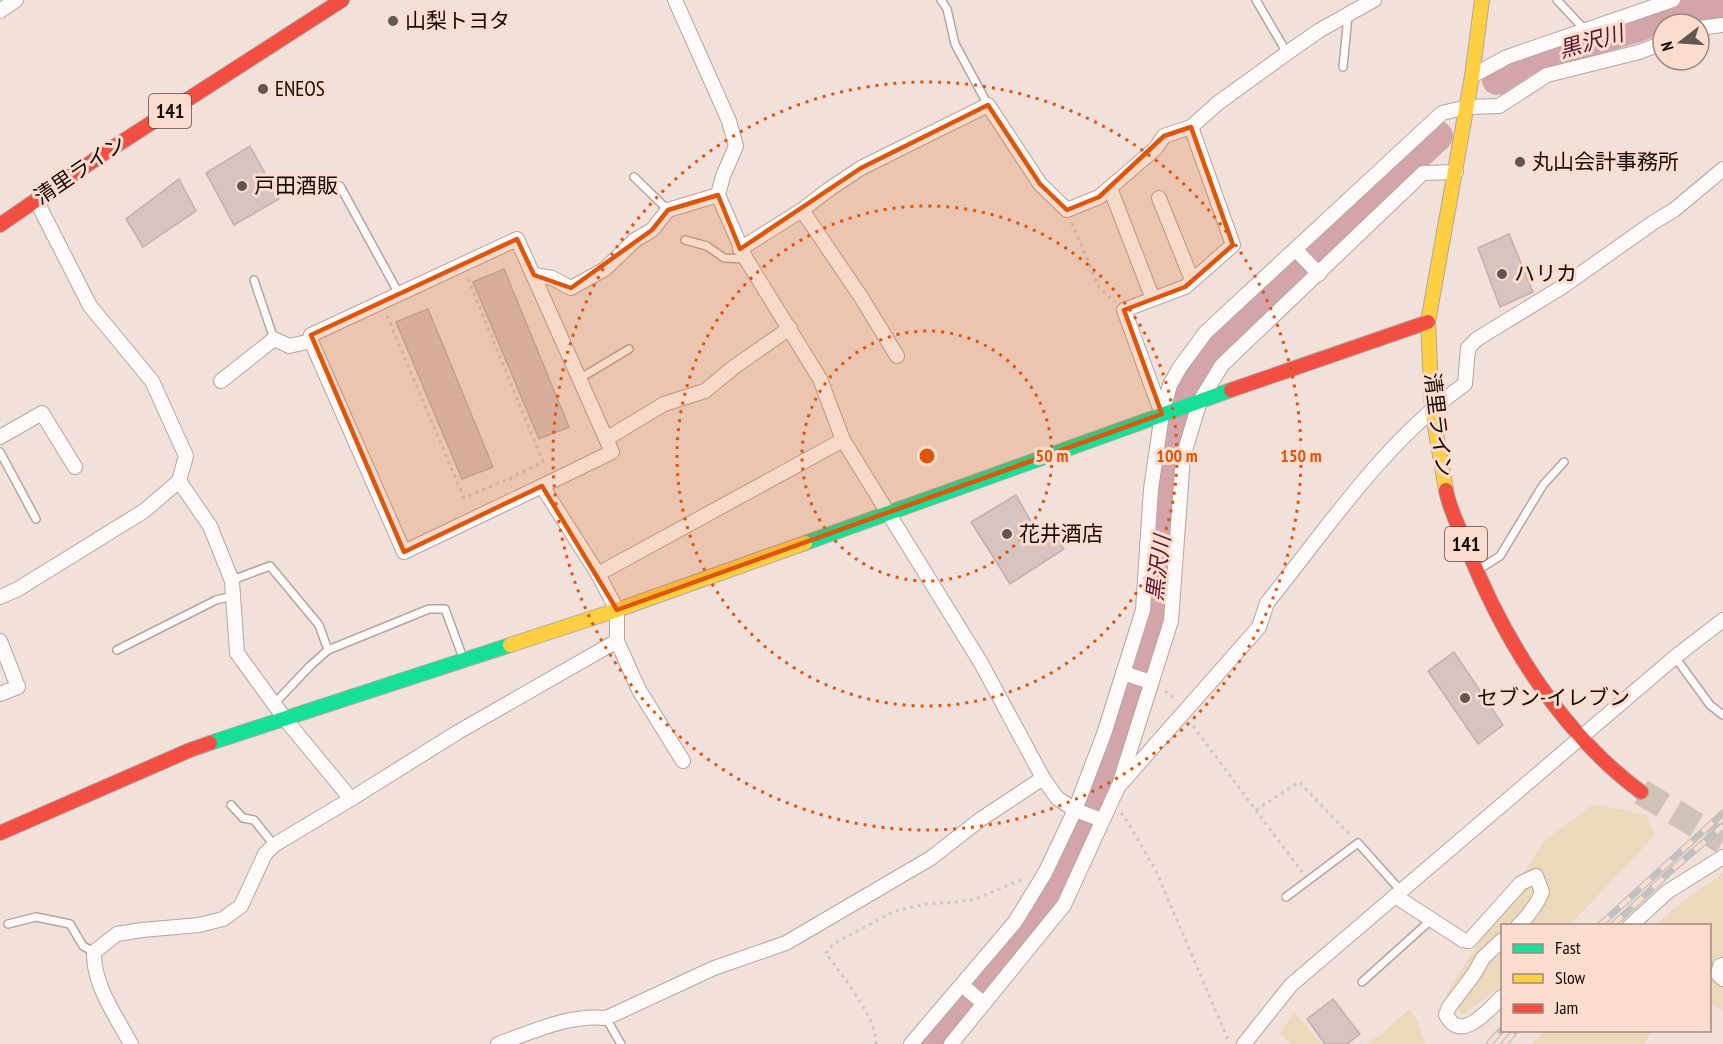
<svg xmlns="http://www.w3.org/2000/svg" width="1723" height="1044" viewBox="0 0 1723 1044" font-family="'PT Sans Narrow','Noto Sans JP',sans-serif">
  <rect width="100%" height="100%" fill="#f1e1da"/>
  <g fill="#ecd8bb">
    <polygon points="1594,804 1646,815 1655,835 1570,925 1502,926 1502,986 1462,1015 1446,994 1545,840"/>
    <polygon points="1723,873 1723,1011 1710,1003 1710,926 1656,926 1673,909"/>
    <polygon points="1409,1009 1416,1018 1425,1044 1366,1044 1383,1033"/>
    <polygon points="1294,1012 1321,1044 1291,1044 1280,1033"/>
    <polygon points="1544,1031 1544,1030 1652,1031 1644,1044 1532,1044"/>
  </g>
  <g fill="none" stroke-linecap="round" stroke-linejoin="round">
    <g stroke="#d4a4ab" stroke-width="30">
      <polyline points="1497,80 1527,60 1638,27 1687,8 1723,2"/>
      <polyline points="925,1044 1052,894 1081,831 1110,754 1143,651 1157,596 1171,444 1192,373 1229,330 1438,136"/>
    </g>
  </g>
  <g fill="#d7c3bf" stroke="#bfb1ad" stroke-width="1.5">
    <polygon points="250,146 279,199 234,225 206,173"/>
    <polygon points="179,179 196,211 143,247 126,219"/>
    <polygon points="1509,234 1533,292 1500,307 1478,248"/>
    <polygon points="504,269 569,427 539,439 473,282"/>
    <polygon points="428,309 493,467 462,479 396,322"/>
    <polygon points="1016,495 1042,541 1054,534 1064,549 1010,584 971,522"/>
    <polygon points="1454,652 1503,725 1478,744 1428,671"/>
    <polygon points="1333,999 1360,1034 1347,1044 1325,1044 1307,1019"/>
  </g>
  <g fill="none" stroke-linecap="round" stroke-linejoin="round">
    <polyline stroke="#d0c1ba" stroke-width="26" stroke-dasharray="26 13" stroke-linecap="butt" points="1641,792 1723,841"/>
    <g stroke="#b3a6a0" stroke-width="10">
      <g id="lane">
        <polyline points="941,0 947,9 955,44 988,105"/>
        <polyline points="1256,0 1287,53"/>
        <polyline points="1557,0 1585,30"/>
        <polyline points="1343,67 1348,16"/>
        <polyline points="634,177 668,210"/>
        <polyline points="340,186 399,294"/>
        <polyline points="685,240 707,246 724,258 746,259"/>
        <polyline points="254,280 274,339"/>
        <polyline points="579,379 629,349"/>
        <polyline points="0,452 36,519"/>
        <polyline points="1481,568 1500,556 1543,485 1564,462"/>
        <polyline points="232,580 270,566 319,625 328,650"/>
        <polyline points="117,650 216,600 233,596"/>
        <polyline points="1675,657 1710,705 1723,715"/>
        <polyline points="274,704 310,666 328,650 429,609 445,609 463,658"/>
        <polyline points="231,805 243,818 254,820 274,845"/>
        <polyline points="1286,897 1358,843 1401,891"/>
        <polyline points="8,924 36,917 70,924 83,946 94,952"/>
        <polyline points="1362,982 1431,920"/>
        <polyline points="606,1018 621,1044"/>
      </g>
    </g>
    <g stroke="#b3a6a0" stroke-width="16">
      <g id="street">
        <polyline points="0,11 16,0"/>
        <polyline points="1699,28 1723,25"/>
        <polyline points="1472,76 1507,57 1673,0"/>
        <polyline points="1110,188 1153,299"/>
        <polyline points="1159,198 1192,280"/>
        <polyline points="36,200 90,306 152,381 186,456 179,481 210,526 232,581 237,653 285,719 351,799"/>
        <polyline points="802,210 861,297 897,356"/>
        <polyline points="740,249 802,210 828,190 861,168 988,105 1040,184 1067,210 1099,197 1155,149 1164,136 1191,127 1218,103 1287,53 1320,30 1374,0"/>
        <polyline points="1296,250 1319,274"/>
        <polyline points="534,275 552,278 571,288 605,269 635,240 652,230 668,210 718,195"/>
        <polyline points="311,341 404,552 542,486"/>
        <polyline points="221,381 274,339 289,346 311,341 311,335 517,239 612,452 542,486 598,574"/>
        <polyline points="1162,414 1124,310 1185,287 1233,245 1191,127"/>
        <polyline points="0,437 42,413 75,467"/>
        <polyline points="606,439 664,404 705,391 734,367 790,328"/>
        <polyline points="843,440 981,663 1043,778 1057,798 1075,810 1102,820"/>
        <polyline points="1147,545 1176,547"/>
        <polyline points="0,597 18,589 144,511 179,481"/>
        <polyline points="0,641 18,687 0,694"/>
        <polyline points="617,641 639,690 683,761"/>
        <polyline points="1123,673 1151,682"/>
        <polyline points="1120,782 1171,621 1183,457 1200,401 1222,365 1423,173 1456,172"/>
        <path d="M1395,896L1463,940L1469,941L1521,883L1536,876L1542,892C1537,905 1528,916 1518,926"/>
        <polyline points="1630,926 1667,892 1723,857"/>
        <path d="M1502,940L1483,958L1474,974L1449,1007L1446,1015C1461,1044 1488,1010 1502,997"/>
        <polyline points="1723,965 1720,966 1718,974 1723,979"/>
        <polyline points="962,985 983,1003"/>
        <path d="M131,1044C116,1016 93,985 94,952L117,934L142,930L199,925L223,919L241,906L265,854L274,845L351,799L458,732L617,641V610L598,574L843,440L820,379L746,259L718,195L723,176L736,146L729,121L675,0"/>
        <path d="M498,1044C532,1032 569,1014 606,1018L714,968L786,943L931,858L981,819L1043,778"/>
        <polyline points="911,1044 1015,922 1045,873 1075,810 1104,734 1143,610 1151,489 1162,414 1170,385 1180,367 1206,332 1442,113 1467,107 1499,106 1547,75 1639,52 1663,43"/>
        <path d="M951,1044L1064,905L1118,787L1259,627L1267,603C1328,527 1385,441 1465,384L1468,348L1477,339L1562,287L1654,222L1674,210L1723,169"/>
        <polyline points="1244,1044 1291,985 1675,657 1723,620"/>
      </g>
    </g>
    <g stroke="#b3a6a0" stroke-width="16">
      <g id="fast">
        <polyline points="805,543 1231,390"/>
        <polyline points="210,743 510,645"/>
      </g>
    </g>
    <g stroke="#b3a6a0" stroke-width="16">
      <g id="slow">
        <polyline points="1446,490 1432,409 1428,322 1472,76 1482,0"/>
        <polyline points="510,645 617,610 805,543"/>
      </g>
    </g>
    <g stroke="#b3a6a0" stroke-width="16">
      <g id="jam">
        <polyline points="0,225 103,154 342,0"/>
        <polyline points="1231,390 1428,322"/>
        <path d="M1446,490C1449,508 1458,525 1465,542C1501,636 1559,731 1641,792"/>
        <polyline points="0,833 190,750 210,743"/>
      </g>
    </g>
    <g stroke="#ccc7c5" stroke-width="3" stroke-dasharray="3 4.5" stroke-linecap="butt">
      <polyline points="1072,223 1099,287 1114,301"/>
      <polyline points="468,279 543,462 510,478"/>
      <polyline points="387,316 464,498 510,478 512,485"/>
      <polyline points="1165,691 1170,694 1175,701"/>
      <polyline points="1193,726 1302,872"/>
      <polyline points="1256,810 1299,782 1350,835"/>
      <polyline points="1121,813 1129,824 1156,871 1229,1042"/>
      <path d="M876,1044C876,1015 842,977 826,953L833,944L895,911L926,904L957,902L976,899L1025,878"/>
    </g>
    <use href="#lane" stroke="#fdfaf9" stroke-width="7"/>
    <use href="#street" stroke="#fdfaf9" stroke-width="14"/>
    <use href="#fast" stroke="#16e098" stroke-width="14"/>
    <use href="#slow" stroke="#ffcf43" stroke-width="14"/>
    <use href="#jam" stroke="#f24e42" stroke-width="14"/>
    <g stroke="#c4c0be" stroke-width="7">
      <g id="rail">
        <polyline points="1599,926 1723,813"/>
        <polyline points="1612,926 1674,868 1723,826"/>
        <polyline points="1489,1044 1502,1029"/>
        <polyline points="1504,1044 1516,1030"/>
      </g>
    </g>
    <use href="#rail" stroke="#fbddd0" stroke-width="4.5" stroke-dasharray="14" stroke-linecap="butt"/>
  </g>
  <path fill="#de550c" fill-opacity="0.2" stroke="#de550c" stroke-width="4.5" stroke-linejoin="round" d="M988,105L1040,184L1067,210L1099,197L1164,136L1191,127L1233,245L1185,287L1124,310L1162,414L617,610L542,486L404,552L311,335L517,239L534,275L571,288L652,230L668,210L718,195L740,249L861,168Z"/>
  <g fill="none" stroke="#de550c" stroke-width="3" stroke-dasharray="3 6">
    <circle cx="927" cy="456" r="125"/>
    <circle cx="927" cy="456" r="250"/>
    <circle cx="927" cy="456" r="374"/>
  </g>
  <g fill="#635550" stroke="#fbddd0" stroke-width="2">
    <circle cx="393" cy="21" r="6"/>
    <circle cx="263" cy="89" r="6"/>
    <circle cx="1520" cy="162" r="6"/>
    <circle cx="242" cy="186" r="6"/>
    <circle cx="1502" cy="274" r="6"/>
    <circle cx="1007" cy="534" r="6"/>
    <circle cx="1465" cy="698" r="6"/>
  </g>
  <g text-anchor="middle" stroke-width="6" stroke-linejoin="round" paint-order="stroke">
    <g fill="#fbddd0" stroke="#5b4943" stroke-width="1.5">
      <rect x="149" y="94" width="42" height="34" rx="4.5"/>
      <rect x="1445" y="527" width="42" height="34" rx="4.5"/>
    </g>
    <g font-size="20" font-weight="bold" fill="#160a06">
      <text x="170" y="118">141</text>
      <text x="1466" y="551">141</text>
    </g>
    <g font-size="21" fill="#160a06" stroke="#fbddd0" text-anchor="start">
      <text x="405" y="28">山梨トヨタ</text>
      <text x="275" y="96">ENEOS</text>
      <text x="1532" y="169">丸山会計事務所</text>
      <text x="254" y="193">戸田酒販</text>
      <text x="1514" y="281">ハリカ</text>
      <text x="1019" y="541">花井酒店</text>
      <text x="1477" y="705">セブン-イレブン</text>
    </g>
    <g font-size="21" fill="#160a06" stroke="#fbddd0">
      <text transform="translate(80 170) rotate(-34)" y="7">清里ライン</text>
      <text transform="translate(1438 425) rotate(83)" y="7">清里ライン</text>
    </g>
    <g font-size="22" font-style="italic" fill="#5c132c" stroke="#fbddd0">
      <text transform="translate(1591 41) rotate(-16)" y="8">黒沢川</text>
      <text transform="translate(1158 568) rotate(-83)" y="8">黒沢川</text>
    </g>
  </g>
  <circle cx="927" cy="456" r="9" fill="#de550c" stroke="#fbddd0" stroke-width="3"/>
  <g font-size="18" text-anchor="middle" font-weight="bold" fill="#de550c" stroke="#fbddd0" stroke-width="6" stroke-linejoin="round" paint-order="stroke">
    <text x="1052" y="462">50 m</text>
    <text x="1177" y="462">100 m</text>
    <text x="1301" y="462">150 m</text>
  </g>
  <rect x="1501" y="924" width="210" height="108" fill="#fbddd0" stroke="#9f897f" stroke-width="1.5"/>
  <rect x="1513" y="944" width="30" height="9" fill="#16e098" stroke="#9f897f" stroke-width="1.5"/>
  <text x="1555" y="954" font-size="18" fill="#160a06">Fast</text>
  <rect x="1513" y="974" width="30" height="9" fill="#ffcf43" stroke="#9f897f" stroke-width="1.5"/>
  <text x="1555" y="984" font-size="18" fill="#160a06">Slow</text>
  <rect x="1513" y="1004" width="30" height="9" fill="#f24e42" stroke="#9f897f" stroke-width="1.5"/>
  <text x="1555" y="1014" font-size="18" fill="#160a06">Jam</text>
  <g transform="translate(1681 42) rotate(253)"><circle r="28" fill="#fbddd0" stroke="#9f897f" stroke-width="1.5"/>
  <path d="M0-4.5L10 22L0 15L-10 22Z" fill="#635550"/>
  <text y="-9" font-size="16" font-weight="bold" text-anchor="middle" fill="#160a06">N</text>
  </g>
</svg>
